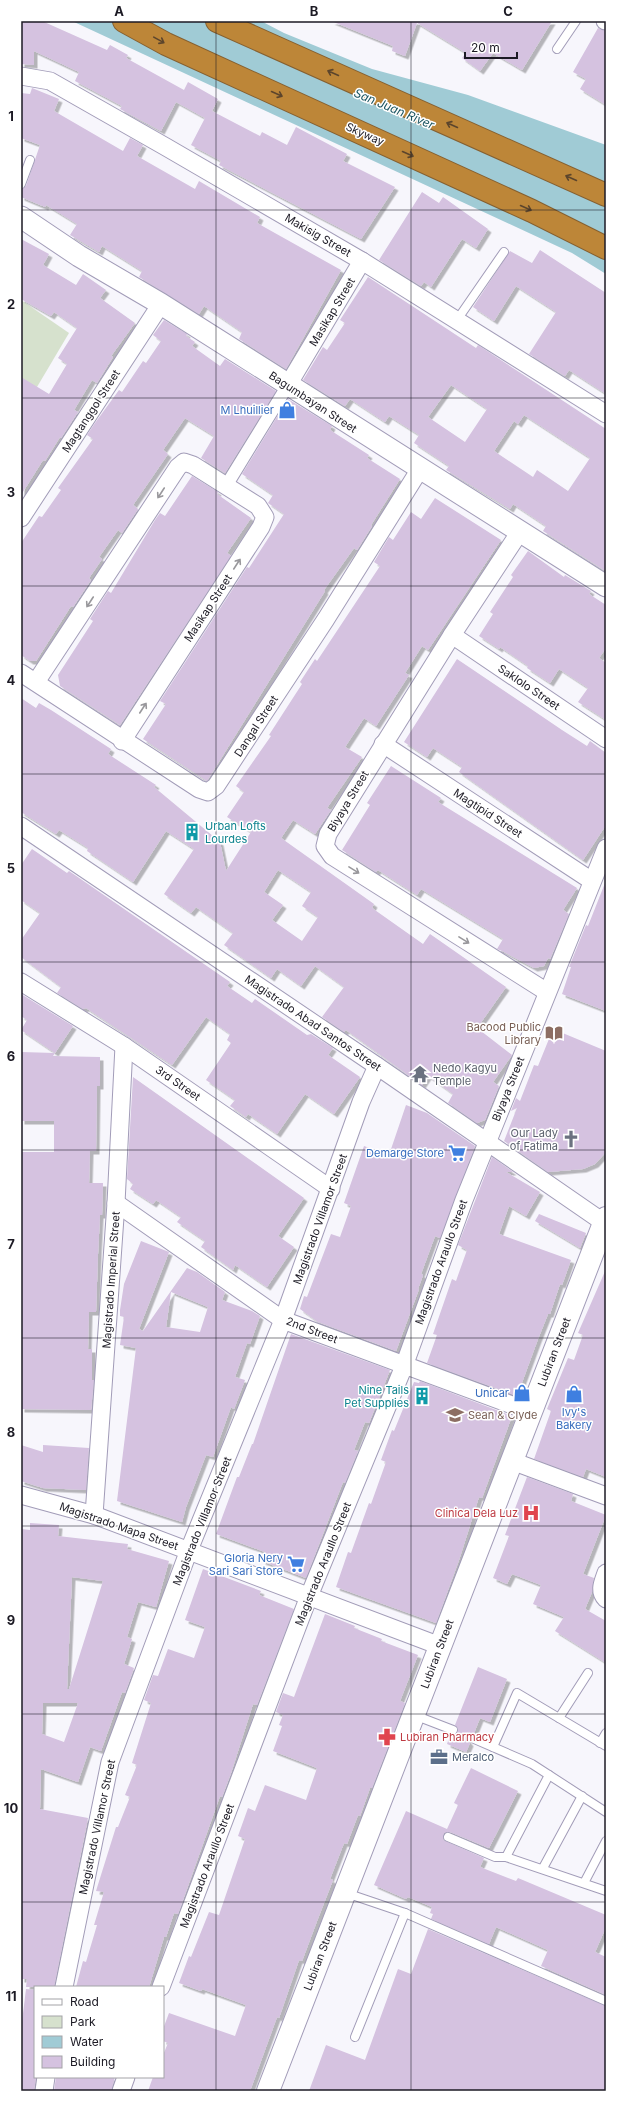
<svg xmlns="http://www.w3.org/2000/svg" width="627" height="2112" viewBox="0 0 627 2112" font-family="Inter,sans-serif">
  <defs>
    <filter id="shadow"><feDropShadow dx="3.5" dy="3.5" stdDeviation="0" flood-color="#0004"/></filter>
  </defs>
  <rect width="100%" height="100%" fill="#f7f6fc"/>
  <polygon fill="#d6e1cd" points="21,300 69,333 21,414"/>
  <polygon fill="#a0cbd5" points="72,21 261,21 284,33 372,69 468,95 606,145 606,274 572,253"/>
  <g fill="#d5c2e0" fill-rule="evenodd" filter="url(#shadow)">
    <polygon points="21,21 42,21 107,50 110,45 128,55 126,58 184,90 188,82 218,99 212,111 260,136 262,132 287,145 296,127 347,154 343,161 395,187 361,239 219,165 221,161 191,145 205,118 176,102 161,131 120,109 122,106 75,81 79,72 34,51 34,65 21,64"/>
    <polygon points="331,21 552,21 522,70 493,53 480,71 462,58 466,53 417,23 405,56 392,51 393,46"/>
    <polygon points="598,28 606,31 606,105 580,89 586,79 573,72"/>
    <polygon points="32,88 59,99 54,111 123,151 130,138 143,145 137,156 195,189 199,181 260,217 257,223 341,270 286,369 239,339 242,332 204,306 199,314 139,277 142,271 102,246 99,252 70,235 77,224 46,205 45,207 21,197 21,189 26,186 40,145 21,138 21,93 30,94"/>
    <polygon points="422,192 439,203 443,197 488,229 476,248 462,239 431,287 424,282 421,286 379,260"/>
    <polygon points="21,239 49,254 43,265 76,285 83,274 106,290 100,298 135,323 111,356 113,357 97,383 92,380 74,410 78,412 61,438 60,437 45,461 43,460 21,495 21,377 49,394 67,364 58,358 77,328 54,312 51,316 21,299"/>
    <polygon points="540,250 606,293 606,394 569,370 565,376 529,354 556,312 516,286 494,321 473,307 510,251 532,263"/>
    <path d="M368,277L476,348L478,345L606,429V567L604,570L543,531L546,526L513,504L510,509L446,470L449,466L414,443L419,435L389,416L385,422L350,399L345,406L303,380L323,347L327,350L345,323L340,320ZM451,385L487,409L465,442L428,417ZM524,415L590,458L568,491L537,470L533,477L494,451L514,421L518,424Z"/>
    <polygon points="164,320 187,334 186,336 195,342 192,346 220,366 225,359 276,391 225,473 201,458 214,436 185,418 163,450 168,454 133,505 138,509 122,533 118,530 99,557 102,559 89,578 91,580 73,607 71,606 36,661 30,661 21,655 21,543 39,516 42,517 61,490 58,488 93,439 87,435 95,423 119,390 122,392 143,361 146,363 161,341 153,335"/>
    <polygon points="288,399 332,426 330,430 369,455 367,458 400,479 371,525 372,526 357,550 354,548 324,590 325,591 207,781 143,739 166,704 160,701 247,567 249,568 284,514 268,503 273,495 242,474"/>
    <polygon points="192,476 218,492 217,494 251,518 227,553 231,556 120,725 60,686 58,675 93,621 90,619 108,591 111,593 155,520 160,513 165,516"/>
    <path d="M435,498L501,540L428,650L422,646L405,673L409,675L376,726L364,718L345,747L362,757L327,808L331,810L315,834L293,820L281,838L374,904L372,908L423,944L430,934L506,987L477,1028L512,1055L493,1082L499,1086L485,1120L477,1123L448,1103L453,1094L428,1076L422,1085L346,1030L344,1032L322,1017L344,987L315,966L301,986L277,969L271,978L224,945L233,933L196,907L191,913L164,894L194,849L166,831L133,882L87,851L88,848L59,830L56,834L21,812V698L36,708L39,703L51,710L111,749L108,754L156,785L154,787L220,842L226,871L251,832L227,817L244,792L236,786L271,736L269,735L302,684L300,682L315,659L317,661L380,566L374,562L389,537L393,540L411,512L421,519ZM278,870L311,892L302,906L318,917L302,941L272,920L283,905L264,892Z"/>
    <polygon points="528,551 564,577 565,575 591,591 589,594 606,605 606,648 599,658 606,663 606,720 578,702 588,688 559,669 550,683 527,668 528,666 500,647 499,649 479,636 493,614 490,612 513,577 511,575"/>
    <polygon points="457,659 562,730 587,746 590,741 606,753 606,825 583,860 459,772 462,767 433,748 427,757 404,742"/>
    <polygon points="391,766 441,798 438,802 577,888 563,910 569,914 550,959 548,958 544,966 534,968 502,951 497,949 503,939 475,922 421,889 417,895 378,870 376,872 342,850 370,805 367,803"/>
    <polygon points="32,849 67,873 69,871 230,982 227,986 252,1003 255,999 307,1035 311,1034 333,1048 328,1055 360,1077 334,1114 305,1094 277,1134 248,1114 246,1117 230,1106 235,1100 206,1080 231,1043 227,1040 230,1034 206,1017 172,1065 86,1008 83,1009 57,993 61,987 21,957 21,940 40,913 21,900 21,865"/>
    <polygon points="605,883 606,883 606,1011 562,994 571,967 569,967 586,925 588,926"/>
    <polygon points="21,994 73,1026 55,1053 21,1030 27,1020 21,1016"/>
    <polygon points="553,1029 606,1051 606,1152 595,1164 583,1169 548,1172 504,1141 517,1108 511,1111 516,1098 520,1101 534,1065 538,1066"/>
    <polygon points="21,1052 55,1053 53,1056 100,1057 100,1086 97,1086 96,1151 90,1151 89,1183 103,1183 102,1215 100,1215 98,1254 96,1312 89,1312 88,1349 92,1349 92,1380 94,1380 91,1410 21,1409 21,1152 54,1152 54,1121 21,1121"/>
    <polygon points="133,1077 304,1198 278,1236 294,1247 267,1287 235,1265 233,1270 201,1247 205,1241 177,1222 181,1217 156,1200 153,1204 130,1189 133,1184 127,1179"/>
    <polygon points="406,1105 427,1113 475,1146 440,1238 435,1236 421,1274 423,1275 418,1289 419,1289 396,1351 318,1322 300,1309 304,1296 307,1297 331,1234 340,1237 351,1206 344,1203 364,1146 389,1155"/>
    <polygon points="492,1157 513,1172 506,1172 540,1192 526,1216 509,1206 499,1234 571,1260 562,1285 560,1284 550,1314 548,1314 538,1339 517,1396 427,1363 437,1335 433,1334 452,1279 456,1281 467,1250 458,1245"/>
    <polygon points="539,1214 586,1233 580,1248 535,1221"/>
    <path d="M141,1241L169,1252L139,1329L143,1331L187,1268L197,1272L225,1292L222,1300L252,1311L260,1316L250,1344L247,1343L235,1377L245,1380L234,1409L231,1407L213,1457L206,1455L186,1507L182,1522L117,1501L136,1348L120,1345L124,1317L120,1316V1310L124,1284ZM171,1292L208,1307L200,1332L166,1327Z"/>
    <polygon points="606,1269 606,1477 586,1469 583,1477 534,1459 551,1411 547,1409 568,1358 574,1360 583,1335 578,1333"/>
    <polygon points="291,1334 390,1370 369,1423 365,1422 354,1450 358,1451 345,1483 343,1482 306,1578 262,1561 265,1552 216,1534 237,1477 239,1477 252,1444 253,1444"/>
    <polygon points="420,1381 512,1416 482,1498 479,1497 459,1560 436,1623 336,1587 348,1552 351,1553 369,1503 371,1504 386,1462 381,1460 392,1430 394,1431 414,1382 419,1383"/>
    <polygon points="21,1445 43,1452 43,1445 89,1448 86,1490 43,1488 21,1481"/>
    <polygon points="527,1477 573,1494 571,1501 606,1515 583,1574 594,1578 592,1592 585,1609 606,1621 606,1663 555,1631 564,1617 533,1604 541,1585 512,1574 507,1584 493,1578 509,1536 505,1535"/>
    <path d="M30,1523L59,1525L58,1536L128,1544L127,1549L169,1561L156,1607L138,1602L127,1637L132,1639L124,1664L134,1668L125,1693L122,1692L101,1751L90,1747L78,1782L41,1769L40,1809L88,1818L54,1987H26L27,1979H21V1529L30,1530ZM72,1577L103,1581L69,1689H67ZM43,1703H78L64,1742L42,1734Z"/>
    <polygon points="203,1569 261,1591 259,1595 294,1609 257,1705 253,1704 231,1773 222,1797 220,1796 178,1914 174,1913 166,1937 164,1937 149,1987 76,1987 83,1961 86,1962 97,1925 94,1925 104,1892 96,1891 116,1827 118,1827 130,1797 125,1795 137,1765 132,1763 151,1703 144,1700 153,1675 158,1676 168,1649 194,1658 205,1627 185,1620"/>
    <polygon points="325,1614 355,1626 354,1628 382,1639 381,1641 418,1655 400,1701 405,1703 372,1788 370,1788 360,1816 358,1815 347,1844 344,1843 330,1879 333,1880 317,1921 302,1961 299,1960 279,2018 277,2017 250,2091 148,2091 153,2077 163,2077 163,2055 168,2043 163,2041 163,2029 169,2013 235,2036 246,2005 202,1989 201,1991 179,1983 189,1956 191,1957 209,1912 219,1915 245,1839 238,1836 248,1808 255,1811 265,1785 306,1800 317,1768 273,1751 282,1726 279,1725 283,1715 276,1712 283,1693 294,1697"/>
    <polygon points="478,1667 507,1679 490,1722 480,1718 474,1733 467,1735 467,1739 470,1743 466,1752 447,1744 450,1735 454,1735 458,1732 458,1729 455,1725"/>
    <polygon points="471,1768 518,1791 489,1848 450,1832 444,1833 443,1840 484,1858 480,1867 516,1881 518,1878 606,1915 606,1927 595,1952 606,1957 606,1995 541,1966 548,1950 496,1927 489,1944 431,1919 433,1914 430,1913 432,1907 408,1897 406,1899 374,1885 406,1811 447,1829 458,1805 454,1803"/>
    <polygon points="428,1929 606,2006 606,2091 309,2091 326,2045 365,2060 398,1969 411,1974"/>
    <polygon points="26,1989 35,1990 36,2077 34,2091 21,2091 21,2030"/>
    <polygon points="56,2077 115,2077 111,2091 54,2091"/>
  </g>
  <g fill="none" stroke-linecap="round" stroke-linejoin="round">
    <g stroke="#a29cb8" stroke-width="10">
      <g id="service">
        <polyline points="557,49 576,21"/>
        <polyline points="21,184 30,160"/>
        <polyline points="457,320 504,252"/>
        <polyline points="414,1715 453,1730"/>
        <polyline points="559,1718 588,1673"/>
        <polyline points="472,1738 532,1764 606,1812"/>
        <polyline points="600,1743 606,1733"/>
        <polyline points="493,1747 517,1693 606,1746"/>
        <polyline points="448,1837 495,1857 506,1857 606,1891"/>
        <polyline points="506,1857 549,1775"/>
        <polyline points="543,1868 582,1796"/>
        <polyline points="584,1883 606,1841"/>
        <polyline points="346,1893 405,1913 606,2001"/>
        <polyline points="355,2037 405,1913"/>
      </g>
    </g>
    <g stroke="#a29cb8" stroke-width="14">
      <polyline id="pedestrian" points="226,486 288,385"/>
    </g>
    <g stroke="#a29cb8" stroke-width="19">
      <g id="minor">
        <polyline points="605,21 606,21"/>
        <polyline points="21,76 50,81 166,147 362,261 606,414"/>
        <polyline points="288,385 362,261"/>
        <polyline points="21,518 161,304"/>
        <polyline points="519,533 452,635 328,834 325,846 332,856 547,992"/>
        <polyline points="452,635 606,739"/>
        <polyline points="21,673 199,789 208,792 216,786 326,619 420,469"/>
        <polyline points="36,682 178,467 184,462 193,465 258,506 265,517 261,527 122,741"/>
        <polyline points="383,744 592,881"/>
        <polyline points="21,826 377,1066 606,1224"/>
        <polyline points="21,982 124,1046 331,1189"/>
        <polyline points="116,1203 283,1320 531,1412"/>
        <polyline points="512,1461 606,1496"/>
        <polyline points="21,1495 94,1515 440,1646"/>
        <polyline points="94,1515 116,1203 124,1046"/>
        <path d="M606,1573C603,1582 598,1591 606,1599"/>
        <polyline points="64,1987 110,1762 189,1550 283,1320 361,1102 377,1066"/>
        <polyline points="161,1987 309,1596 404,1366 464,1200 606,848"/>
        <polyline points="44,2091 46,2077"/>
        <polyline points="121,2091 126,2077"/>
      </g>
    </g>
    <g stroke="#a29cb8" stroke-width="23">
      <polyline id="tertiary" points="21,217 79,256 161,304 606,586"/>
    </g>
    <g stroke="#a29cb8" stroke-width="24">
      <polyline id="secondary" points="268,2091 606,1218"/>
    </g>
    <g stroke="#856031" stroke-width="24">
      <g id="motorway">
        <polyline points="124,21 166,44 532,211 606,248"/>
        <polyline points="217,21 606,195"/>
      </g>
    </g>
    <use href="#service" stroke="#fff" stroke-width="8"/>
    <use href="#pedestrian" stroke="#fff" stroke-width="12"/>
    <use href="#minor" stroke="#fff" stroke-width="17"/>
    <use href="#tertiary" stroke="#fff" stroke-width="21"/>
    <use href="#secondary" stroke="#fff" stroke-width="22"/>
    <use href="#motorway" stroke="#bd8638" stroke-width="22"/>
  </g>
  <defs><path id="oneway-shaft" d="M-6 0H5M1.5-3L5.5 0L1.5 3" fill="none" stroke-width="1.6" stroke-linecap="round" stroke-linejoin="round"/></defs>
  <g stroke="#5c452c">
    <use href="#oneway-shaft" transform="translate(159 40) rotate(29)"/>
    <use href="#oneway-shaft" transform="translate(333 73) rotate(-156)"/>
    <use href="#oneway-shaft" transform="translate(277 94) rotate(24)"/>
    <use href="#oneway-shaft" transform="translate(452 125) rotate(-156)"/>
    <use href="#oneway-shaft" transform="translate(408 154) rotate(24)"/>
    <use href="#oneway-shaft" transform="translate(571 178) rotate(-156)"/>
    <use href="#oneway-shaft" transform="translate(526 208) rotate(24)"/>
  </g>
  <g stroke="#99989c">
    <use href="#oneway-shaft" transform="translate(161 493) rotate(123)"/>
    <use href="#oneway-shaft" transform="translate(237 564) rotate(-57)"/>
    <use href="#oneway-shaft" transform="translate(90 602) rotate(123)"/>
    <use href="#oneway-shaft" transform="translate(143 708) rotate(-57)"/>
    <use href="#oneway-shaft" transform="translate(354 870) rotate(32)"/>
    <use href="#oneway-shaft" transform="translate(464 940) rotate(32)"/>
  </g>
  <path fill="none" stroke="#1c1a24" stroke-width="1" stroke-opacity="0.55" d="M216,21V2091M411,21V2091M21,210H606M21,398H606M21,586H606M21,774H606M21,962H606M21,1150H606M21,1338H606M21,1526H606M21,1714H606M21,1902H606"/>
  <defs>
    <g id="shop-bare" transform="scale(1.38)"><path d="M-5-2.5h2.3a2.7 3.5 0 0 1 5.4 0H5L5.5 6h-11ZM-1.5-2.5h3a1.5 2.3 0 0 0-3 0Z" fill="#3f7fe0" stroke="#fff" stroke-width="2.5" paint-order="stroke"/></g>
    <g id="building-bare" transform="scale(1.38)"><path d="M-4-6H4V6H1V3H-1V6H-4ZM-2.5-4.3h1.7v1.8h-1.7ZM.8-4.3h1.7v1.8H.8ZM-2.5-1h1.7V.8h-1.7ZM.8-1h1.7V.8H.8Z" fill="#0f9aa8" stroke="#fff" stroke-width="2.5" paint-order="stroke"/></g>
    <g id="library-bare" transform="scale(1.38)"><path d="M-6-4Q-3-5.5-.7-3.5V5Q-3 3-6 4ZM6-4Q3-5.5 .7-3.5V5Q3 3 6 4Z" fill="#8d6e63" stroke="#fff" stroke-width="2.5" paint-order="stroke"/></g>
    <g id="temple-bare" transform="scale(1.38)"><path d="M0-6L5-2H3V0L6.5 2.5H4V6H1.5V3h-3V6H-4V2.5H-6.5L-3 0V-2H-5Z" fill="#6b7280" stroke="#fff" stroke-width="2.5" paint-order="stroke"/></g>
    <g id="church-bare" transform="scale(1.38)"><path d="M-1.2-6h2.4v3.5h3.3v2.4h-3.3V6h-2.4V-.1h-3.3v-2.4h3.3Z" fill="#6b7280" stroke="#fff" stroke-width="2.5" paint-order="stroke"/></g>
    <g id="supermarket-bare" transform="scale(1.38)"><path d="M-6-5.5h2.5l.6 2H6L4.5 2H-2.5L-4.4-4H-6ZM-1.5 3.2a1.3 1.3 0 1 0 .1 0ZM3 3.2a1.3 1.3 0 1 0 .1 0Z" fill="#3f7fe0" stroke="#fff" stroke-width="2.5" paint-order="stroke"/></g>
    <g id="school-bare" transform="scale(1.38)"><path d="M0-5L7-2L0 1L-7-2ZM-4 1L0 2.5L4 1V4Q0 6-4 4Z" fill="#8d6e63" stroke="#fff" stroke-width="2.5" paint-order="stroke"/></g>
    <g id="hospital-bare" transform="scale(1.38)"><path d="M-5-5h3v3.5h4V-5h3V5h-3V1.5h-4V5h-3Z" fill="#e0444e" stroke="#fff" stroke-width="2.5" paint-order="stroke"/></g>
    <g id="pharmacy-bare" transform="scale(1.38)"><path d="M-2-6h4v4h4v4h-4v4h-4v-4h-4v-4h4Z" fill="#e0444e" stroke="#fff" stroke-width="2.5" paint-order="stroke"/></g>
    <g id="office-bare" transform="scale(1.38)"><path d="M-6-3h4V-5.5h4V-3h4V5H-6ZM-1-4.5V-3h2v-1.5ZM-6 0V1H6V0Z" fill="#5c6f8a" stroke="#fff" stroke-width="2.5" paint-order="stroke"/></g>
  </defs>
  <g fill-rule="evenodd">
    <use href="#shop-bare" x="287" y="410"/>
    <use href="#building-bare" x="192" y="832"/>
    <use href="#library-bare" x="554" y="1033"/>
    <use href="#temple-bare" x="420" y="1074"/>
    <use href="#church-bare" x="571" y="1139"/>
    <use href="#supermarket-bare" x="457" y="1153"/>
    <use href="#shop-bare" x="522" y="1393"/>
    <use href="#shop-bare" x="574" y="1394"/>
    <use href="#building-bare" x="422" y="1396"/>
    <use href="#school-bare" x="455" y="1415"/>
    <use href="#hospital-bare" x="531" y="1513"/>
    <use href="#supermarket-bare" x="296" y="1564"/>
    <use href="#pharmacy-bare" x="387" y="1737"/>
    <use href="#office-bare" x="439" y="1757"/>
  </g>
  <g text-anchor="middle" stroke-width="3" stroke-linejoin="round" paint-order="stroke">
    <g font-size="11" fill="#1c1a24" stroke="#fff">
      <text transform="translate(365 134) rotate(24)" y="4">Skyway</text>
      <text transform="translate(318 235) rotate(30)" y="4">Makisig Street</text>
      <text transform="translate(332 312) rotate(-59)" y="4">Masikap Street</text>
      <text transform="translate(313 402) rotate(33)" y="4">Bagumbayan Street</text>
      <text transform="translate(91 411) rotate(-57)" y="4">Magtanggol Street</text>
      <text transform="translate(208 608) rotate(-57)" y="4">Masikap Street</text>
      <text transform="translate(529 687) rotate(34)" y="4">Saklolo Street</text>
      <text transform="translate(256 726) rotate(-57)" y="4">Dangal Street</text>
      <text transform="translate(348 801) rotate(-59)" y="4">Biyaya Street</text>
      <text transform="translate(488 813) rotate(33)" y="4">Magtipid Street</text>
      <text transform="translate(313 1023) rotate(34)" y="4">Magistrado Abad Santos Street</text>
      <text transform="translate(178 1083) rotate(35)" y="4">3rd Street</text>
      <text transform="translate(508 1089) rotate(-68)" y="4">Biyaya Street</text>
      <text transform="translate(320 1219) rotate(-70)" y="4">Magistrado Villamor Street</text>
      <text transform="translate(441 1262) rotate(-70)" y="4">Magistrado Araullo Street</text>
      <text transform="translate(111 1280) rotate(-86)" y="4">Magistrado Imperial Street</text>
      <text transform="translate(312 1330) rotate(21)" y="4">2nd Street</text>
      <text transform="translate(554 1352) rotate(-69)" y="4">Lubiran Street</text>
      <text transform="translate(202 1521) rotate(-68)" y="4">Magistrado Villamor Street</text>
      <text transform="translate(119 1526) rotate(19)" y="4">Magistrado Mapa Street</text>
      <text transform="translate(323 1564) rotate(-68)" y="4">Magistrado Araullo Street</text>
      <text transform="translate(437 1654) rotate(-69)" y="4">Lubiran Street</text>
      <text transform="translate(97 1827) rotate(-78)" y="4">Magistrado Villamor Street</text>
      <text transform="translate(207 1866) rotate(-69)" y="4">Magistrado Araullo Street</text>
      <text transform="translate(320 1956) rotate(-69)" y="4">Lubiran Street</text>
    </g>
    <g font-size="11" fill="#366cbe" stroke="#fff" text-anchor="end">
      <text x="274" y="414">M Lhuillier</text>
      <text x="444" y="1157">Demarge Store</text>
      <text x="509" y="1397">Unicar</text>
      <text x="574" y="1416" text-anchor="middle">Ivy's<tspan x="574" dy="13">Bakery</tspan></text>
      <text x="283" y="1562">Gloria Nery<tspan x="283" dy="13">Sari Sari Store</tspan></text>
    </g>
    <g font-size="11" fill="#0d838f" stroke="#fff" text-anchor="start">
      <text x="205" y="830">Urban Lofts<tspan x="205" dy="13">Lourdes</tspan></text>
      <text x="409" y="1394" text-anchor="end">Nine Tails<tspan x="409" dy="13">Pet Supplies</tspan></text>
    </g>
    <g font-size="11" fill="#785e54" stroke="#fff" text-anchor="end">
      <text x="541" y="1031">Bacood Public<tspan x="541" dy="13">Library</tspan></text>
      <text x="468" y="1419" text-anchor="start">Sean &amp; Clyde</text>
    </g>
    <g font-size="11" fill="#5b616d" stroke="#fff" text-anchor="start">
      <text x="433" y="1072">Nedo Kagyu<tspan x="433" dy="13">Temple</tspan></text>
      <text x="558" y="1137" text-anchor="end">Our Lady<tspan x="558" dy="13">of Fatima</tspan></text>
    </g>
    <g font-size="11" fill="#be3a42" stroke="#fff" text-anchor="end">
      <text x="518" y="1517">Clinica Dela Luz</text>
      <text x="400" y="1741" text-anchor="start">Lubiran Pharmacy</text>
    </g>
    <g font-size="11" fill="#4e5e75" stroke="#fff" text-anchor="start">
      <text x="452" y="1761">Meralco</text>
    </g>
    <g font-size="12" font-style="italic" fill="#1a5460" stroke="#fff">
      <text transform="translate(394 109) rotate(23)" y="4">San Juan River</text>
    </g>
  </g>
  <rect width="627" height="2112" fill="none" stroke="#ffffff" stroke-width="44"/>
  <rect x="34" y="1986" width="130" height="92" fill="#ffffff" stroke="#a4a3a7"/>
  <rect x="42" y="1999" width="20" height="6" fill="#ffffff" stroke="#a4a3a7"/>
  <text x="70" y="2006" font-size="12" fill="#1c1a24">Road</text>
  <rect x="42" y="2016" width="20" height="12" fill="#d6e1cd" stroke="#a4a3a7"/>
  <text x="70" y="2026" font-size="12" fill="#1c1a24">Park</text>
  <rect x="42" y="2036" width="20" height="12" fill="#a0cbd5" stroke="#a4a3a7"/>
  <text x="70" y="2046" font-size="12" fill="#1c1a24">Water</text>
  <rect x="42" y="2056" width="20" height="12" fill="#d5c2e0" stroke="#a4a3a7"/>
  <text x="70" y="2066" font-size="12" fill="#1c1a24">Building</text>
  <path d="M465 52v6h52v-6" fill="none" stroke="#1c1a24" stroke-width="2"/>
  <text x="471" y="52" font-size="12" fill="#1c1a24" stroke="#ffffff" stroke-width="3" paint-order="stroke">20 m</text>
  <rect x="22" y="22" width="583" height="2068" fill="none" stroke="#1c1a24" stroke-width="1.5"/>
  <g font-size="13" text-anchor="middle" font-weight="bold" fill="#1c1a24">
    <text x="119" y="16">A</text>
    <text x="314" y="16">B</text>
    <text x="508" y="16">C</text>
    <text x="11" y="121">1</text>
    <text x="11" y="309">2</text>
    <text x="11" y="497">3</text>
    <text x="11" y="685">4</text>
    <text x="11" y="873">5</text>
    <text x="11" y="1061">6</text>
    <text x="11" y="1249">7</text>
    <text x="11" y="1437">8</text>
    <text x="11" y="1625">9</text>
    <text x="11" y="1813">10</text>
    <text x="11" y="2001">11</text>
  </g>
</svg>
